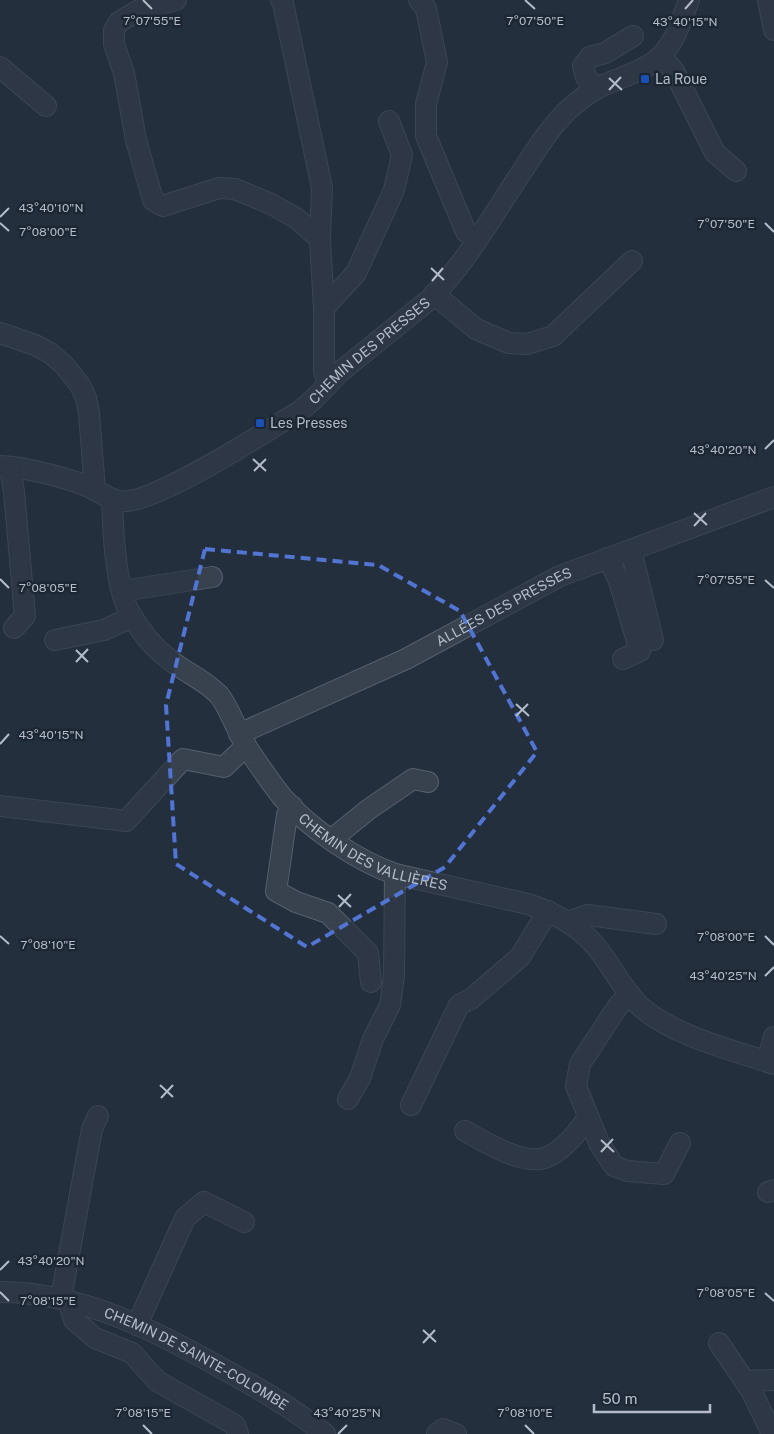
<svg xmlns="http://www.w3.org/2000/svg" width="774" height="1434" viewBox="0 0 774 1434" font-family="'Public Sans',sans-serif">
  <rect width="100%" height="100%" fill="#242f3e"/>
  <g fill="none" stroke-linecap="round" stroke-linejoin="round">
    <g stroke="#565f6c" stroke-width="22">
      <g id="minor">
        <polyline points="176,0 139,10 119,22 114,30 114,44 124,73 136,140 153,200 163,206 219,188 235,189 271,204 296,218 320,239"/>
        <polyline points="281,0 283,3 322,188 320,239 324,308 324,371 328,384"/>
        <polyline points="419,0 426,9 437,62 426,104 426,136 466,232 477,239"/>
        <polyline points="768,0 774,30"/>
        <polyline points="661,56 674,71 715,153 736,171"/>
        <polyline points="0,67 46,106"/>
        <polyline points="596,89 586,77 583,66 590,57 605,53 633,36"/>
        <polyline points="434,294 476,329 509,343 527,344 553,336 632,261"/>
        <polyline points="324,308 356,273 394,190 402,155 389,121"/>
        <polyline points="0,333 35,345 50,353 64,365 80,385 86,398 89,413 95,490"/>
        <path id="s1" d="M0,466C21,466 62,477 82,484C95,489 107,499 120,501C151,507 268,430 300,411L315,398L340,372L430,299C468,261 495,211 525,167C538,147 551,126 568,110C577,102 585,95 596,89C616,78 642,73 660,57C675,42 682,19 689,0"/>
        <polyline points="10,467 14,492 25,616 14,628"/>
        <path id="s2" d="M112,499C113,529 115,585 129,611C139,630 153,647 170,660C186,673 205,680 219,695C229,707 238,734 248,749C259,765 270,782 283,798C309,828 357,861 395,874L528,904C555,913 580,926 598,949C613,968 623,990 641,1007C674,1036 732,1050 774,1064"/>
        <polyline points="631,550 653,640"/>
        <polyline points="608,558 619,581 640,651 623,659"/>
        <polyline points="122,591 212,577"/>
        <polyline points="55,640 104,630 132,617"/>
        <path id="s3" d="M239,734L406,659L560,576L774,497"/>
        <polyline points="0,806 126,821 183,759 224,767 246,746"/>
        <polyline points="292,806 287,815 276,891 296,902 328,913 368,953 371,982"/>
        <polyline points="332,839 369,809 413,779 428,782"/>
        <polyline points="568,922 588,915 656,924"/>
        <polyline points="629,994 618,1006 580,1064 576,1086 599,1143 614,1166 627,1171 664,1174 680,1143"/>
        <polyline points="767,1061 774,1037"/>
        <polyline points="348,1099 360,1078 373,1039 390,1005 394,976 395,874"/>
        <polyline points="411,1105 459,1005 471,999 520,957 548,911"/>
        <path d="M465,1131C485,1142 517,1162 540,1159C550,1158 562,1148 569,1141C576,1135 582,1125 588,1117"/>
        <polyline points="768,1192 774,1190"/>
        <path id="s4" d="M0,1292C81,1292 156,1331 225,1370C260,1389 294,1409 325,1434"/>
        <polyline points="61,1298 92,1129 98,1116"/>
        <polyline points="68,1300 74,1320 95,1338 132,1353 157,1381 235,1425 238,1434"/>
        <polyline points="137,1325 185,1218 204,1202 244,1222"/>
        <polyline points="719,1343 752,1392 772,1434"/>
        <polyline points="745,1381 774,1380"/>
        <polyline points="437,1434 443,1429 456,1434"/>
      </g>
    </g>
    <use href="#minor" stroke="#38414e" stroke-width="20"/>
  </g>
  <path d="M0 0H774V1434H0ZM205,549L378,565L460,611L537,752L445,867L307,947L176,864L166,705Z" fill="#242f3e" fill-opacity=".55" fill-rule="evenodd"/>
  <path fill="none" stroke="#5274d3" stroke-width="4" stroke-dasharray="10 6" stroke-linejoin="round" d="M205,549L378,565L460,611L537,752L445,867L307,947L176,864L166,705Z"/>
  <path fill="none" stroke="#b4bcc9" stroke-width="2" d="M143,0L152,9M525,0L535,9M685,9L693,0M609,78L622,90M609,90L621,77M0,217L9,208M0,223L9,231M765,223L774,232M431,268L444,280M432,281L443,268M765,449L774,440M253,459L266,471M254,471L266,459M694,513L707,525M694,526L706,513M0,579L9,588M765,580L774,588M76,650L88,662M76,662L88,649M516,704L529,716M516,716L528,704M0,744L9,734M338,895L351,907M339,907L351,894M0,936L9,944M765,936L774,945M765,976L774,967M160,1085L173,1097M161,1098L173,1085M601,1140L614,1152M601,1152L613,1139M0,1270L9,1261M0,1292L9,1301M765,1293L774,1301M423,1330L436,1342M423,1343L435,1330M143,1425L152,1434M525,1425L534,1434M338,1434L347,1425"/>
  <g fill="#1a4fb4" stroke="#1d2633" stroke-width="2">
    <rect x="640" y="74" width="10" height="10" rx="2.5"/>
    <rect x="255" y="418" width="10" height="10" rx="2.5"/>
  </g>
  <g text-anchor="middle" stroke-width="5" stroke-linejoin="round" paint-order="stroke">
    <g font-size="14" fill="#b4bcc9" stroke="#1d2633" text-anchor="start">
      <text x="655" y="84">La Roue</text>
      <text x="270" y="428">Les Presses</text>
    </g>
    <g font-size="14" fill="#b4bcc9" stroke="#1d2633">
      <text dy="5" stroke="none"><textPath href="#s1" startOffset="421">CHEMIN DES PRESSES</textPath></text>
      <text dy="5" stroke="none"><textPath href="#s3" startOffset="294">ALLÉES DES PRESSES</textPath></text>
      <text dy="5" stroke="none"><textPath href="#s2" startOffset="468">CHEMIN DES VALLIÈRES</textPath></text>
      <text dy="5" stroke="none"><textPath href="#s4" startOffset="210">CHEMIN DE SAINTE-COLOMBE</textPath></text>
    </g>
  </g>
  <g font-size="12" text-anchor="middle" fill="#b4bcc9" stroke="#1d2633" stroke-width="5" stroke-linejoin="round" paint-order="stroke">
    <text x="535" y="25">7°07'50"E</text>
    <text x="152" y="25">7°07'55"E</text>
    <text x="685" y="26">43°40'15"N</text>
    <text x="51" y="212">43°40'10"N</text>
    <text x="726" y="228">7°07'50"E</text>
    <text x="48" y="236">7°08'00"E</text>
    <text x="723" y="454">43°40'20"N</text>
    <text x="726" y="584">7°07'55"E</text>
    <text x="48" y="592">7°08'05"E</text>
    <text x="51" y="739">43°40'15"N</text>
    <text x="726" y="941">7°08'00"E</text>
    <text x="48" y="949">7°08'10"E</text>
    <text x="723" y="980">43°40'25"N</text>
    <text x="51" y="1265">43°40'20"N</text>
    <text x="726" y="1297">7°08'05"E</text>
    <text x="48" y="1305">7°08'15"E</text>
    <text x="347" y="1417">43°40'25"N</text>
    <text x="143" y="1417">7°08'15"E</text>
    <text x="525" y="1417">7°08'10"E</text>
  </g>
  <path d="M594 1404v8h116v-8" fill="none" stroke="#b4bcc9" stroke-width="2.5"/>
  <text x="602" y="1404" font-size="15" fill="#b4bcc9" stroke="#1d2633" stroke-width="4" paint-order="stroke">50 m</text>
</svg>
